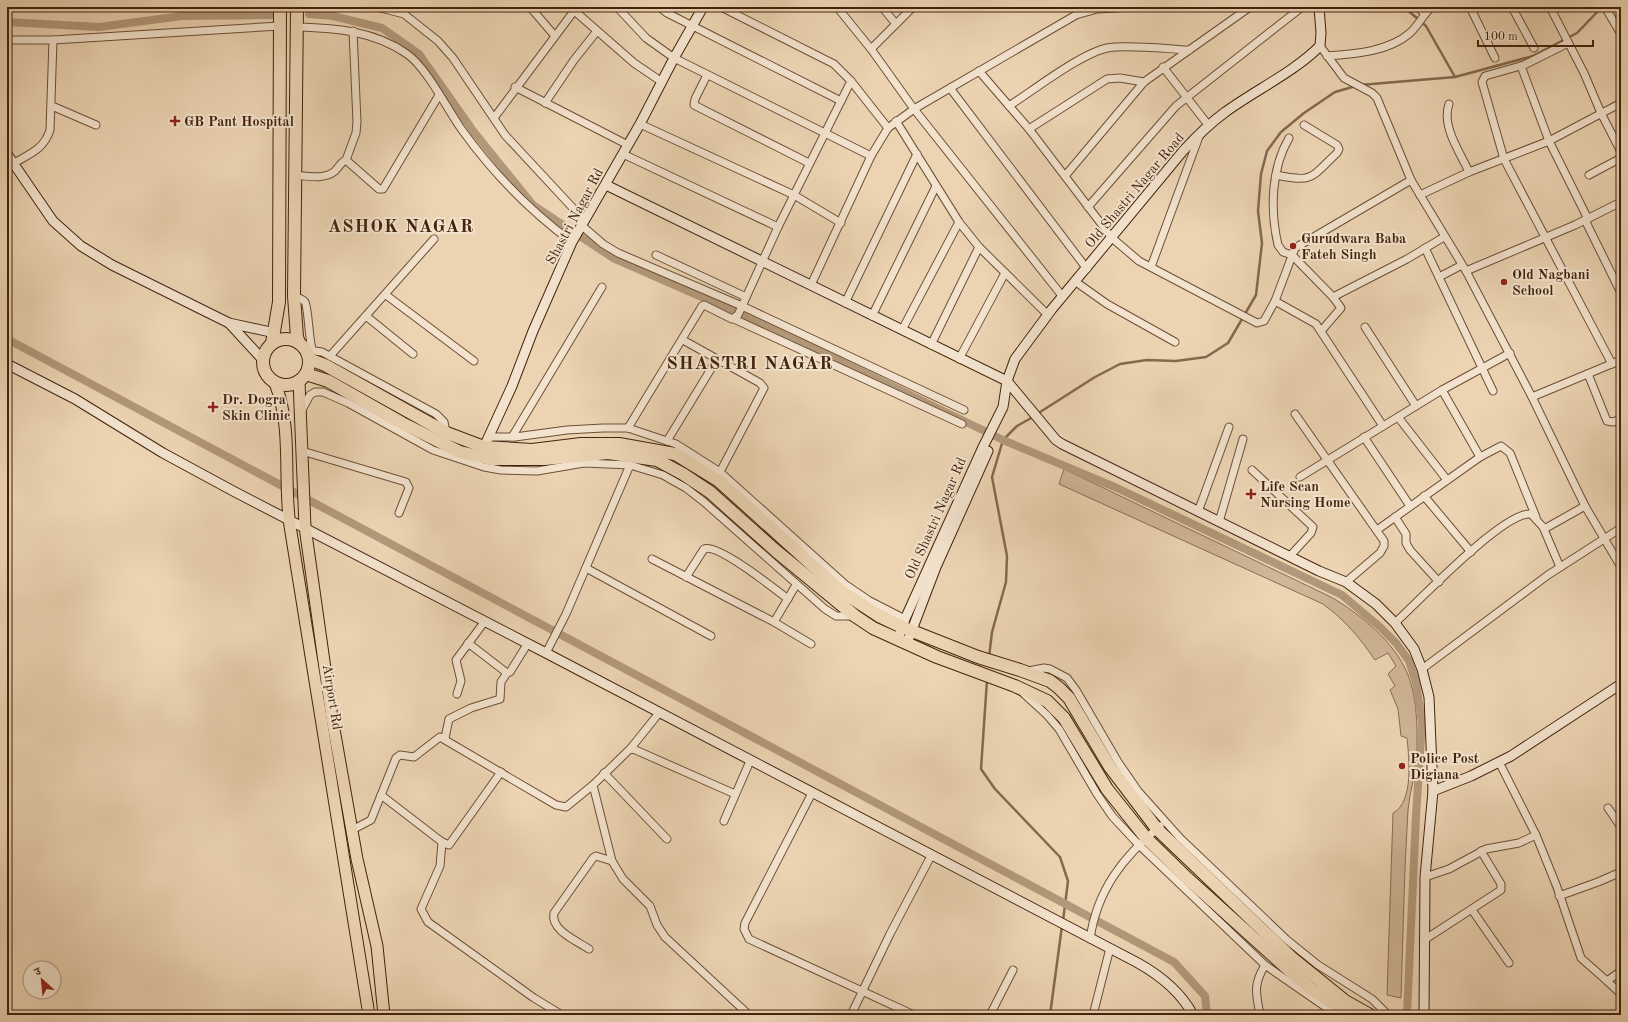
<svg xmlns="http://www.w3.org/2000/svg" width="1628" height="1022" viewBox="0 0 1628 1022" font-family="'Old Standard TT','Noto Serif Devanagari',serif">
  <rect width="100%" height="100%" fill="#ecd4b3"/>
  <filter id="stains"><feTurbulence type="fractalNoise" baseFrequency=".005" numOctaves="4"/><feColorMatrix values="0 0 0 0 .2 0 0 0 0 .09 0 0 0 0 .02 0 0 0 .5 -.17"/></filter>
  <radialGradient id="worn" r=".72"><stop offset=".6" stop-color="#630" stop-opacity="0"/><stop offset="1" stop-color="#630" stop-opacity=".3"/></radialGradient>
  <path fill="#cfb697" stroke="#886c52" d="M1064,469L1331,597C1360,614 1395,642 1408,675C1418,700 1418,736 1416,762C1415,778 1409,794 1408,810C1404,873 1403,936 1401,998L1387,995L1393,813C1414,802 1409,758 1407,738L1401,736L1398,709L1390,690L1395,686L1388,674L1396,666L1388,653L1375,660C1360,638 1345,620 1323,604L1059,484Z"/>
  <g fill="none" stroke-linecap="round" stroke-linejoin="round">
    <g stroke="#85694e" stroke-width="2.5">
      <polyline points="1404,7 1426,26 1455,77"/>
      <polyline points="1360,85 1455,77 1533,56 1577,33 1602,7"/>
      <polyline points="1037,414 1095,377 1120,364 1147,360 1176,361 1206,357 1228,343 1256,295 1262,243 1258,211 1261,174 1267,151 1281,132 1304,113 1335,92 1356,86"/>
      <polyline points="989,657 992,632 1006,582 1007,556 992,477 1003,440 1017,426 1033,417"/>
      <polyline points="987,680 981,769 995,789 1060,857 1068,881 1063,921"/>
      <polyline points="1050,1015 1062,926"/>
    </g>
    <g stroke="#b2987a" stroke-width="8">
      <polyline points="309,14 333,16 382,28 419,54 474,132 533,205 613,258 779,331 1003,440 1117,488 1342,595 1380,627 1396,643 1409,661 1416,683 1422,723 1416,816 1407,1015"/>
      <polyline points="7,22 99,27 182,16 271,15"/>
      <polyline points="7,339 1174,962 1205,996 1207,1015"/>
    </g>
    <g stroke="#6c4f36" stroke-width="9">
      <g id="street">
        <polyline points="377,7 404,14 438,41 453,58 505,135 584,220"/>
        <polyline points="530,7 555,36"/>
        <polyline points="570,7 634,63 662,82"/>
        <polyline points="617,7 646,38 674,58 871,156"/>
        <polyline points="659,7 667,13 841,101"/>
        <polyline points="721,7 834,64 851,81 888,128"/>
        <polyline points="837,7 871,49 914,109 1063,297"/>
        <polyline points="882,7 896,24"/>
        <polyline points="1179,7 1203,7"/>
        <polyline points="1418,7 1425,14"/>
        <polyline points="1470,7 1495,58"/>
        <polyline points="1512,7 1534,48"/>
        <polyline points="1550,7 1584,73 1601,113 1621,152"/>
        <polyline points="1605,7 1621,34"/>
        <path d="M297,27C337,28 374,31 407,54C427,68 447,109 462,130C493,173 530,211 572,242"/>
        <polyline points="7,40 53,40 280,26"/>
        <polyline points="1568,43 1524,65 1485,76 1482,82 1504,159 1612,364"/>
        <polyline points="1320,46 1344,78 1372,93 1377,98 1411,180 1466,271 1532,397 1585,506 1621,567"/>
        <polyline points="871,49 913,7"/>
        <path d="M1327,56C1354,54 1388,52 1410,33C1419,25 1423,14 1432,7"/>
        <polyline points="1521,66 1549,141 1588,219"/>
        <polyline points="1163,67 1209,126"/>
        <polyline points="979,71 1029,129 1112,238 1139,261 1257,323 1264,321 1275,301 1295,248 1411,180"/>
        <polyline points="707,75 695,99 694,105 809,163"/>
        <polyline points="515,87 628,145"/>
        <polyline points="950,88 1087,269"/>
        <polyline points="545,103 574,60 597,31"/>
        <path d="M1449,104C1441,126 1460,152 1469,172"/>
        <polyline points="52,106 96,125"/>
        <path d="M1009,106C1034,90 1080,54 1107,48C1127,44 1167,49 1189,50"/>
        <polyline points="494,118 577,7"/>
        <polyline points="896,121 959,222 979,247 1048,315"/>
        <polyline points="640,124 794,195 841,223"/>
        <polyline points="1029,129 1107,79 1120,78 1144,82"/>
        <path d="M1289,138C1271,169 1270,210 1278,245L1283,252L1292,255L1333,297L1407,259L1444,237"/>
        <polyline points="623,154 778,227"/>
        <polyline points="346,160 356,133 357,122 353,31"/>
        <path d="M14,163C30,154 44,149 50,130L53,40"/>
        <path d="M295,175C307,176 325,180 335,171C339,167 341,162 346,160L379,189H383L439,95"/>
        <path d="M1276,175C1314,183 1310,178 1337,153L1339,149L1337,145L1304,125"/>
        <polyline points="1589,175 1621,158"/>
        <polyline points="1065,176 1144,82 1250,7"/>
        <polyline points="1420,195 1469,172 1549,141 1621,103"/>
        <polyline points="1088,207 1176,106 1302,7"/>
        <polyline points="1585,220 1621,293"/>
        <polyline points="581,225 603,244 618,253 742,306 964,410"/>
        <polyline points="1425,248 1493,391"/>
        <polyline points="656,255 746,297"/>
        <polyline points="1151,267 1200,134"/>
        <polyline points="1466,271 1575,225 1621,202"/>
        <polyline points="1439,277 1462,265"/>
        <polyline points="1076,282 1107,304 1175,342"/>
        <polyline points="811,285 871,156 888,128 914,109 1076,15 1097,9 1133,7"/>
        <polyline points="386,295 474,361"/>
        <path d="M294,296C298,298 302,298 305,302C308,306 309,339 312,349"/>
        <polyline points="1275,301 1316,324 1383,426"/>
        <polyline points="845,303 917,154"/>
        <polyline points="366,316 413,354"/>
        <polyline points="872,316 936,186"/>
        <polyline points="734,319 962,424"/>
        <polyline points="1365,327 1416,406"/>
        <polyline points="902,330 959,222"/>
        <polyline points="1322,330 1341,308 1333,297"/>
        <polyline points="683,340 760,383 764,388 720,472"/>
        <polyline points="931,345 979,247"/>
        <polyline points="306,350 322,352 436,414 444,422 446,432"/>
        <polyline points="330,356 434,239"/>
        <polyline points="959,359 1005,273"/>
        <polyline points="1588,374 1607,421 1613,422 1621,419"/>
        <polyline points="1442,390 1480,457"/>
        <polyline points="1532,397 1621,360"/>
        <polyline points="302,410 310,395 315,392 323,392 348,403 433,450 484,467 501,470 537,471 584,463 630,465 663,475 686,488 704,502 825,609 836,616 855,616"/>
        <polyline points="1295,414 1384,541 1384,546 1380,553 1346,582"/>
        <polyline points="1398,417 1447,480"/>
        <polyline points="628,428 702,306 704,305 732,319 738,315 778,227 851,81"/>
        <polyline points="489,437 515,437 567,430 603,428 628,428 676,444 720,472 846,585 868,600 905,619"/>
        <polyline points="512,437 602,287"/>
        <polyline points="1364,437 1410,506"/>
        <polyline points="667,441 717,359"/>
        <polyline points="302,451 406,482 409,488 399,513"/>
        <polyline points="1252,470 1313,527 1311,533 1290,556"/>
        <polyline points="1300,477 1442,390 1510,353"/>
        <polyline points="1424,496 1471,552"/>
        <polyline points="1198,512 1229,427"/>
        <polyline points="1395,517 1406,534 1406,543 1410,550 1439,582"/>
        <polyline points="1219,522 1243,439"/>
        <polyline points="1543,527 1560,567"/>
        <polyline points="1377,530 1480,457 1501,446 1510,453 1536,517"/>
        <polyline points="652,559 774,622 811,644"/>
        <polyline points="586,568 711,636"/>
        <path d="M686,577L704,549C717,543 775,589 788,599"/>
        <polyline points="774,622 796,585"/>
        <path d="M1395,623C1418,602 1504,511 1531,514L1543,527L1546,528L1585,506"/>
        <polyline points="468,643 507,673 510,672 528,643"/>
        <polyline points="546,653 566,614 630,465"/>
        <polyline points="1422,669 1548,575 1621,528"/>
        <polyline points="1028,671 1044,668 1050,669 1067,678 1076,690 1118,762 1138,791 1180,838 1287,940 1318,965 1372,999 1388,1015"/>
        <polyline points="457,694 461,681 456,660 485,621"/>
        <polyline points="1024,694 1047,715 1059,729 1097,794 1112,816 1139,845 1265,965"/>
        <polyline points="445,738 449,719 471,708 500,699 501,682 507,673"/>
        <polyline points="631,748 659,713"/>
        <polyline points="1499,762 1536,835 1557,887 1581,958 1607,981"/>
        <polyline points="604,773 667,839"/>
        <polyline points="812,793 745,923 744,929 749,939 914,1015"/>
        <polyline points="735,794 631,748 593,785 612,861 623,879 650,906 657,925 665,937 749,1015"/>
        <polyline points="381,795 442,842 449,845 501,772"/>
        <polyline points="1608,808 1621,827"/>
        <polyline points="724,821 750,761"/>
        <polyline points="352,830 371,820 396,758 400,755 414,757 440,737 556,805 566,807 593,785"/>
        <polyline points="442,842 440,866 421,909 428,922 534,998 562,1015"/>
        <polyline points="1425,877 1449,869 1486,849 1519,843 1536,835"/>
        <polyline points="1559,896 1598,882 1621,872"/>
        <polyline points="1472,910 1509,963"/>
        <path d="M1090,939C1097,890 1123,857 1160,826"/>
        <polyline points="1424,940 1501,890 1501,884 1481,851"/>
        <path d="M589,949C577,941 550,930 554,913L593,858L596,856L612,861"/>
        <polyline points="1621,971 1607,981 1621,994"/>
        <polyline points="851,1015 890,934 931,856"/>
        <polyline points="990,1015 1013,970"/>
        <polyline points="1093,1015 1110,948"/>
        <path d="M1260,1015C1256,993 1253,985 1265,965L1337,1015"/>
        <polyline points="1619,1015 1621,1013"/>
      </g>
    </g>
    <g stroke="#42230c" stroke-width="11">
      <g id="secondary">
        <polyline points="7,154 53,221 81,246 112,265 229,323 275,333"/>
        <polyline points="606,185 1007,381 1056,440 1062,444 1319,571 1346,582 1376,604 1395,623 1414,649 1422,669 1429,697 1433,791 1425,877 1424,1015"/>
        <polyline points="229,323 263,360"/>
        <path d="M7,364L75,399L163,453L235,492L546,653L1138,963C1161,976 1181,992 1193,1015"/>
        <polyline points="484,447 512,386 533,331 572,242 640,124 674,58 703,7"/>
        <path d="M898,639L905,619L983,447L1003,407L1007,381L1015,359L1052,309L1183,151C1196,137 1209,124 1224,113C1255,90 1293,73 1320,46L1321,33L1319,7"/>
        <polyline points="907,643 936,567 988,451"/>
        <polyline points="1433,791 1471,776 1511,756 1621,684"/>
      </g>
    </g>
    <g stroke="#42230c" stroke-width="13">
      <g id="primary">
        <polyline points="299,381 305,527 332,718 357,859 377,946 384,1015"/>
        <path d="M275,383C293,428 283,479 290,526C317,689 343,852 369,1015"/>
      </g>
    </g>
    <g stroke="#42230c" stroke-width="14">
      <g id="highway">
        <polyline points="297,7 294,296 297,337 299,343"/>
        <circle cx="286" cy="362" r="23"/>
        <polyline points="272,343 279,302 280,7"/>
        <polyline points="309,359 325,365 447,433 484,447 532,450 581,444 619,444 675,454 719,481 841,591 879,616 902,627 978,657 1020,670 1050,681 1059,688 1069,698 1110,767 1157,829 1293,959 1345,1001 1370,1015"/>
        <polyline points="306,374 328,381 402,423 460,452 491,459 545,459 608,453 657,460 683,474 710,492 776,551 855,616 873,628 937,657 1015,686 1047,701 1064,718 1107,789 1146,838 1187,878 1289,970 1311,989 1352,1015"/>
      </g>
    </g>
    <use href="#street" stroke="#f3e3ce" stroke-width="7"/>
    <use href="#secondary" stroke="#f3e3ce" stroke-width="9"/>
    <use href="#primary" stroke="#ecd4b3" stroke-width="11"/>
    <use href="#highway" stroke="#ecd4b3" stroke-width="12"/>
  </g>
  <g fill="#8f2418" stroke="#f3e3ce" stroke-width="1.5">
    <path d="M173 115h4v4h4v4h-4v4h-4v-4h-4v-4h4z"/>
    <circle cx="1293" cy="246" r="4"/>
    <circle cx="1504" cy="282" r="4"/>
    <path d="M211 401h4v4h4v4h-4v4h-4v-4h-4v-4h4z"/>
    <path d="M1249 488h4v4h4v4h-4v4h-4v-4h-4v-4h4z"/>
    <circle cx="1402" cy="766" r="4"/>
  </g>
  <g text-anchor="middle" stroke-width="4" stroke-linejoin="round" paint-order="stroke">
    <g font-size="14" font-weight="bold" fill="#42230c" stroke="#f3e3ce" text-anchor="start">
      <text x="184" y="126">GB Pant Hospital</text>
      <text x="1301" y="243">Gurudwara Baba<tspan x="1301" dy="16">Fateh Singh</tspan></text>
      <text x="1512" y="279">Old Nagbani<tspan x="1512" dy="16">School</tspan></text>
      <text x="222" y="404">Dr. Dogra<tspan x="222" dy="16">Skin Clinic</tspan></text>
      <text x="1260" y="491">Life Scan<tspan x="1260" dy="16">Nursing Home</tspan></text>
      <text x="1410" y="763">Police Post<tspan x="1410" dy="16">Digiana</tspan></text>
    </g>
    <g font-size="14" fill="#42230c" stroke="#f3e3ce">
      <text transform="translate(1134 190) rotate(-50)" y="5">Old Shastri Nagar Road</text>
      <text transform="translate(574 216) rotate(-62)" y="5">Shastri Nagar Rd</text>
      <text transform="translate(935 518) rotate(-66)" y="5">Old Shastri Nagar Rd</text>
      <text transform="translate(333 697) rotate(81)" y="5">Airport Rd</text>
    </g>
    <g font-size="18" font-weight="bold" letter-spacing="1" fill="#42230c" stroke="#f3e3ce">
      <text x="401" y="232">ASHOK NAGAR</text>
      <text x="750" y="369">SHASTRI NAGAR</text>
    </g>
  </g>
  <rect width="1628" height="1022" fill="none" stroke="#ecd4b3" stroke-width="24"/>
  <rect x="8" y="8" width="1612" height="1006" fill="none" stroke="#42230c" stroke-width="2"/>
  <rect x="12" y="12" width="1604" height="998" fill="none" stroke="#42230c"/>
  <g transform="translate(42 980) rotate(333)"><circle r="19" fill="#f3e3ce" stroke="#ac9680"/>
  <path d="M0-3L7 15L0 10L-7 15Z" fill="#8f2418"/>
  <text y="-6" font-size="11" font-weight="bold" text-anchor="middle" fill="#42230c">उ</text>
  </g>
  <path d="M1478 40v6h115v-6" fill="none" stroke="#42230c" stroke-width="2"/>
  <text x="1484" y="40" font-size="12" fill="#42230c" stroke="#f3e3ce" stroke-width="3" paint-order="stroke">100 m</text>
  <rect width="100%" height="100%" filter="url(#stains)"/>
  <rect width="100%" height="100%" fill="url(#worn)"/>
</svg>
